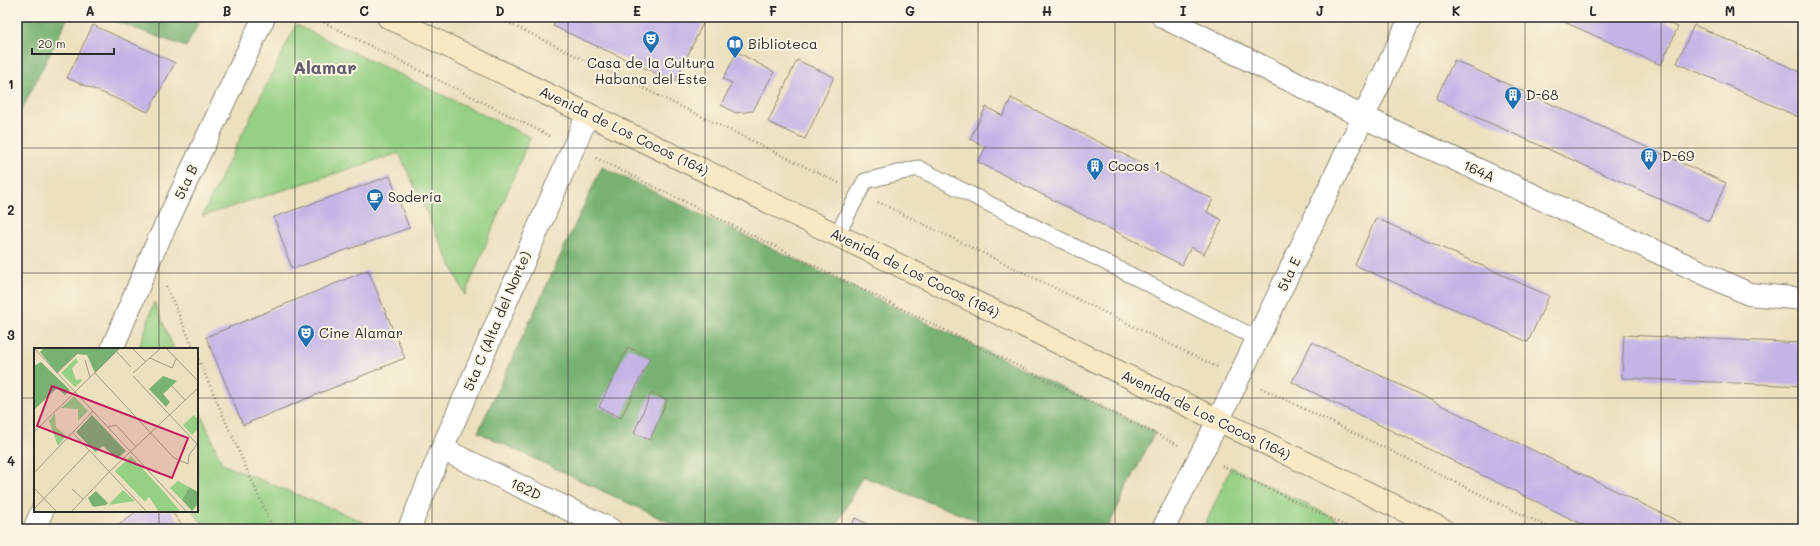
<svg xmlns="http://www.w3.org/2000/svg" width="1820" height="546" viewBox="0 0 1820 546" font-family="Mali,sans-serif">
  <rect width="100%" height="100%" fill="#fcf5e5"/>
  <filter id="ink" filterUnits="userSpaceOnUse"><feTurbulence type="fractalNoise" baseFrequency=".025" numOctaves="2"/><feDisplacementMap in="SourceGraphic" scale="8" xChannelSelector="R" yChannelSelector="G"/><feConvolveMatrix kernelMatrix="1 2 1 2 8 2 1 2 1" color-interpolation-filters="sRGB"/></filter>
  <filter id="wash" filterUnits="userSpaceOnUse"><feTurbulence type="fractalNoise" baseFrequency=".012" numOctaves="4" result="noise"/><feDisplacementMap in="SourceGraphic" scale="16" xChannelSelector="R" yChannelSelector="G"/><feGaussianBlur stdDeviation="0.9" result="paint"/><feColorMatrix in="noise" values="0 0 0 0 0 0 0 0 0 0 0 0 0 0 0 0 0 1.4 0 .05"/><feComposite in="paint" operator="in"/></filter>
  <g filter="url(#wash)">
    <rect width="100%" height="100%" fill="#ece0be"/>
    <g fill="#96d084" stroke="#607e58">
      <polygon points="296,25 530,137 465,295 399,153 202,216"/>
      <polygon points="154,302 174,349 139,349"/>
      <polygon points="197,404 222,464 381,529 208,529 192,511 197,511"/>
      <polygon points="1231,467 1356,529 1203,529"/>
    </g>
    <g fill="#78b272" stroke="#526e4e">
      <polygon points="17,17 68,17 17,119"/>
      <polygon points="104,17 202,17 186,47"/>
      <polygon points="602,167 1155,432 1107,529 998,529 862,476 835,529 683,529 478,432"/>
    </g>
    <g id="blocks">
      <g fill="#c4b3e6">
        <polygon points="557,17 696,17 704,21 675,82 553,26"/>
        <polygon points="1553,17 1655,17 1678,27 1661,65"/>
        <polygon points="93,25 175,63 148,112 67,78"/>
        <polygon points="1694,25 1803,73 1803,119 1677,63"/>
        <polygon points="737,52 774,72 753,111 736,113 721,105 732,83 723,79"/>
        <polygon points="797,60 834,77 805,139 768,122"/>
        <polygon points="1454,60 1726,183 1709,221 1436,99"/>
        <polygon points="1011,98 1213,199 1207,212 1222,220 1204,254 1191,247 1182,265 978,162 986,147 970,139 986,107 1003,116"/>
        <polygon points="390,176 409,228 292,269 274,217"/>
        <polygon points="1376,218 1549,296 1528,342 1355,265"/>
        <polygon points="368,270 405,358 243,425 206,337"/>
        <polygon points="1624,335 1803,343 1803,386 1622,378"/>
        <polygon points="1312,342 1661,513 1694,529 1592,529 1292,382"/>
        <polygon points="628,347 650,358 621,418 599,407"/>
        <polygon points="651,393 667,400 650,440 634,433"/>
        <polygon points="137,511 171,511 185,529 113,529"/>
        <polygon points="855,518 878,529 850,529"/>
      </g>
    </g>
  </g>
  <g filter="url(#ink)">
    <use href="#blocks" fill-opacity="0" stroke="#8c8674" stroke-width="1"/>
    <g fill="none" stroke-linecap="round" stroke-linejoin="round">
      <g stroke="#8c8674" stroke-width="17">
        <polyline id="service" points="837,235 865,181 918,168 1258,339"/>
      </g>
      <g stroke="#8c8674" stroke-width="24">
        <g id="minor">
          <polyline points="1163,17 1363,117 1749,294 1803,299"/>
          <polyline points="112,349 152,254 264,17"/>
          <polyline points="442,449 610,529"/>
          <polyline points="34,529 42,511"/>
          <polyline points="409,529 442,449 588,114"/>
          <polyline points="1163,529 1218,421"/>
        </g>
      </g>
      <g stroke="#8c8674" stroke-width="24">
        <polyline id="tertiary" points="1218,421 1411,17"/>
      </g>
      <g stroke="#8c8674" stroke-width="24">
        <polyline id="secondary" points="388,17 1442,529"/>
      </g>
      <g stroke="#8c8674" stroke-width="2.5" stroke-dasharray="1 3" stroke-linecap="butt">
        <polyline points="313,17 552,137"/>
        <polyline points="496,17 839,183"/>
        <polyline points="596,158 1178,445"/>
        <polyline points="878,202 1217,367"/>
        <polyline points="166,286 194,349"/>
        <polyline points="197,356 273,529"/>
        <polyline points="1261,388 1552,529"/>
        <polyline points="1222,466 1352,529"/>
      </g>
      <use href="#service" stroke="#fff" stroke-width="15"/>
      <use href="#minor" stroke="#fff" stroke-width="22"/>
      <use href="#tertiary" stroke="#fff" stroke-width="22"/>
      <use href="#secondary" stroke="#f8e8c3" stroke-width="22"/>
    </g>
  </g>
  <path fill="none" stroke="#2b2b2b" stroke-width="1" stroke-opacity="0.55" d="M159,17V349M295,17V529M432,17V529M568,17V529M705,17V529M842,17V529M978,17V529M1115,17V529M1252,17V529M1388,17V529M1525,17V529M1661,17V529M17,148H1803M17,273H1803M17,398H35M197,398H1803M159,511V529"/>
  <defs>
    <g id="theatre-pin" transform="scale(0.9)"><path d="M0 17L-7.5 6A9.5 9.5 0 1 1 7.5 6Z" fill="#1f6fb2" stroke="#fcf5e5"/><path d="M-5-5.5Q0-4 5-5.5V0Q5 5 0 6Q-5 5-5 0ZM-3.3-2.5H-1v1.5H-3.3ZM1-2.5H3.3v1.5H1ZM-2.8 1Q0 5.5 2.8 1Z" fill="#fff"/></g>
    <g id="library-pin" transform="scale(0.9)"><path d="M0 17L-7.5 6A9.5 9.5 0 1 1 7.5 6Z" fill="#1f6fb2" stroke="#fcf5e5"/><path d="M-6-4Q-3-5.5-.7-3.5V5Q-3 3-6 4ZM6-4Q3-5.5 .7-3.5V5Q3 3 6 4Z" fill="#fff"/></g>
    <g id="building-pin" transform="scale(0.9)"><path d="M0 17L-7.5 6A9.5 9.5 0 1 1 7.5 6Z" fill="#1f6fb2" stroke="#fcf5e5"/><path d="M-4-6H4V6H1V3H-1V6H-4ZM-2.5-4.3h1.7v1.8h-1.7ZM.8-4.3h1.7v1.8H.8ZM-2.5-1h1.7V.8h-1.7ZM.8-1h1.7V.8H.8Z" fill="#fff"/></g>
    <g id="cafe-pin" transform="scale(0.9)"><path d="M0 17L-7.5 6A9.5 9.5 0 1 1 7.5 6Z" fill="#1f6fb2" stroke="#fcf5e5"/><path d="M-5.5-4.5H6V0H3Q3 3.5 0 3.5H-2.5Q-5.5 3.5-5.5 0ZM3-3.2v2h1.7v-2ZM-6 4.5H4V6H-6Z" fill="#fff"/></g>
  </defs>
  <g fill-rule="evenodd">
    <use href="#theatre-pin" x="651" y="39"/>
    <use href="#library-pin" x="735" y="44"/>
    <use href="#building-pin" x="1513" y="95"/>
    <use href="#building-pin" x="1649" y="156"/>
    <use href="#building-pin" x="1095" y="166"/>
    <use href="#cafe-pin" x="375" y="197"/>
    <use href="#theatre-pin" x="306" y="333"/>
  </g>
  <g text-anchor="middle" stroke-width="4" stroke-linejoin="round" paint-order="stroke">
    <g font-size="14" fill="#2b2b2b" stroke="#fcf5e5" text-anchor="start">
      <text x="748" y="49">Biblioteca</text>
      <text x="651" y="68" text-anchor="middle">Casa de la Cultura<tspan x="651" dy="16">Habana del Este</tspan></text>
      <text x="1526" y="100">D-68</text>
      <text x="1662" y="161">D-69</text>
      <text x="1108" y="171">Cocos 1</text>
      <text x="388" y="202">Sodería</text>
      <text x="319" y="338">Cine Alamar</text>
    </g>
    <g font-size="14" fill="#2b2b2b" stroke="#fcf5e5">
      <text transform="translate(624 131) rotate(26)" y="5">Avenida de Los Cocos (164)</text>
      <text transform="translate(1479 171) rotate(25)" y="5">164A</text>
      <text transform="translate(186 182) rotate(-65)" y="5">5ta B</text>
      <text transform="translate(915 273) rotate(26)" y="5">Avenida de Los Cocos (164)</text>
      <text transform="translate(1289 274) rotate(-65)" y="5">5ta E</text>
      <text transform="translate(497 321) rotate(-67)" y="5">5ta C (Alta del Norte)</text>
      <text transform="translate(1206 415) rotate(26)" y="5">Avenida de Los Cocos (164)</text>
      <text transform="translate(526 489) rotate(26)" y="5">162D</text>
    </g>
    <g font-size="18" font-weight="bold" fill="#615b6c" stroke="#fcf5e5">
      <text x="325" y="74">Alamar</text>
    </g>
  </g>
  <g transform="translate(34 348)">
    <rect width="164" height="164" fill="#ece0be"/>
    <path d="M42,10L44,14L38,20L42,32L47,31L48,33L41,39L27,25ZM40,48L54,63L44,73V61L27,60ZM21,65L22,79L32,88L24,98L15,73ZM160,67L164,71V81L158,87L149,77ZM97,108L130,144L147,164H125L115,149L111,154L81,123ZM144,133L155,139L148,152L136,140ZM89,142L101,153L75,157L78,153Z" fill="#96d084"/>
    <path d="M10,0H86L61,25L53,7L43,6L23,25L6,4ZM7,14L36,42L31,47L23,40L0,62V18ZM129,28L143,33L129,46L136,54L132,59L115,41ZM58,67L92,103L83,111L69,98L61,104L42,84ZM155,139L164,144V156L158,163L148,152ZM62,143L74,155L72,157L59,159L54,150Z" fill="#78b272"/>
    <path fill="none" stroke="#9f9883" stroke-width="1" d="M0,0L153,164M98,0L112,14M132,0L164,33M83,4L97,19M116,10L138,20L142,11M51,12L56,29M23,25L49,0M61,25L140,110L154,116L155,107L163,96M99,25L127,0M99,28L164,97M138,38L151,52M74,79L82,77L102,99M0,84L86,0M38,84L113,164M0,125L59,63M0,140L23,164M38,141L49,151M0,161L56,102M37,164L76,123L164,40"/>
    <path fill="#c2185b" fill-opacity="0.15" stroke="#c2185b" stroke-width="2" d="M18,38L154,90L138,130L3,78Z"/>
    <rect width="164" height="164" fill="none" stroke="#2b2b2b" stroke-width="2"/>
  </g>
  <rect width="1820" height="546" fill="none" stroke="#fcf5e5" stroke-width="44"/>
  <path d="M32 48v6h82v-6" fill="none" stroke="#2b2b2b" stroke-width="2"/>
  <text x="38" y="48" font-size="12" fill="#2b2b2b" stroke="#fcf5e5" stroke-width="3" paint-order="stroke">20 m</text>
  <rect x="22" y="22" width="1776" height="502" fill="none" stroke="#2b2b2b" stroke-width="1.5"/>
  <g font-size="13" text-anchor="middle" font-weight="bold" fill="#2b2b2b">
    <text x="90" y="16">A</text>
    <text x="227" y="16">B</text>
    <text x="364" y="16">C</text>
    <text x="500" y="16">D</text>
    <text x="637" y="16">E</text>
    <text x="773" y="16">F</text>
    <text x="910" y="16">G</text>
    <text x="1047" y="16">H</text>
    <text x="1183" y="16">I</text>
    <text x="1320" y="16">J</text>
    <text x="1456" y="16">K</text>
    <text x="1593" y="16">L</text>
    <text x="1730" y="16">M</text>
    <text x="11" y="89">1</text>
    <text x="11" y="215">2</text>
    <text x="11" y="340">3</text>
    <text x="11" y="466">4</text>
  </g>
</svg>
